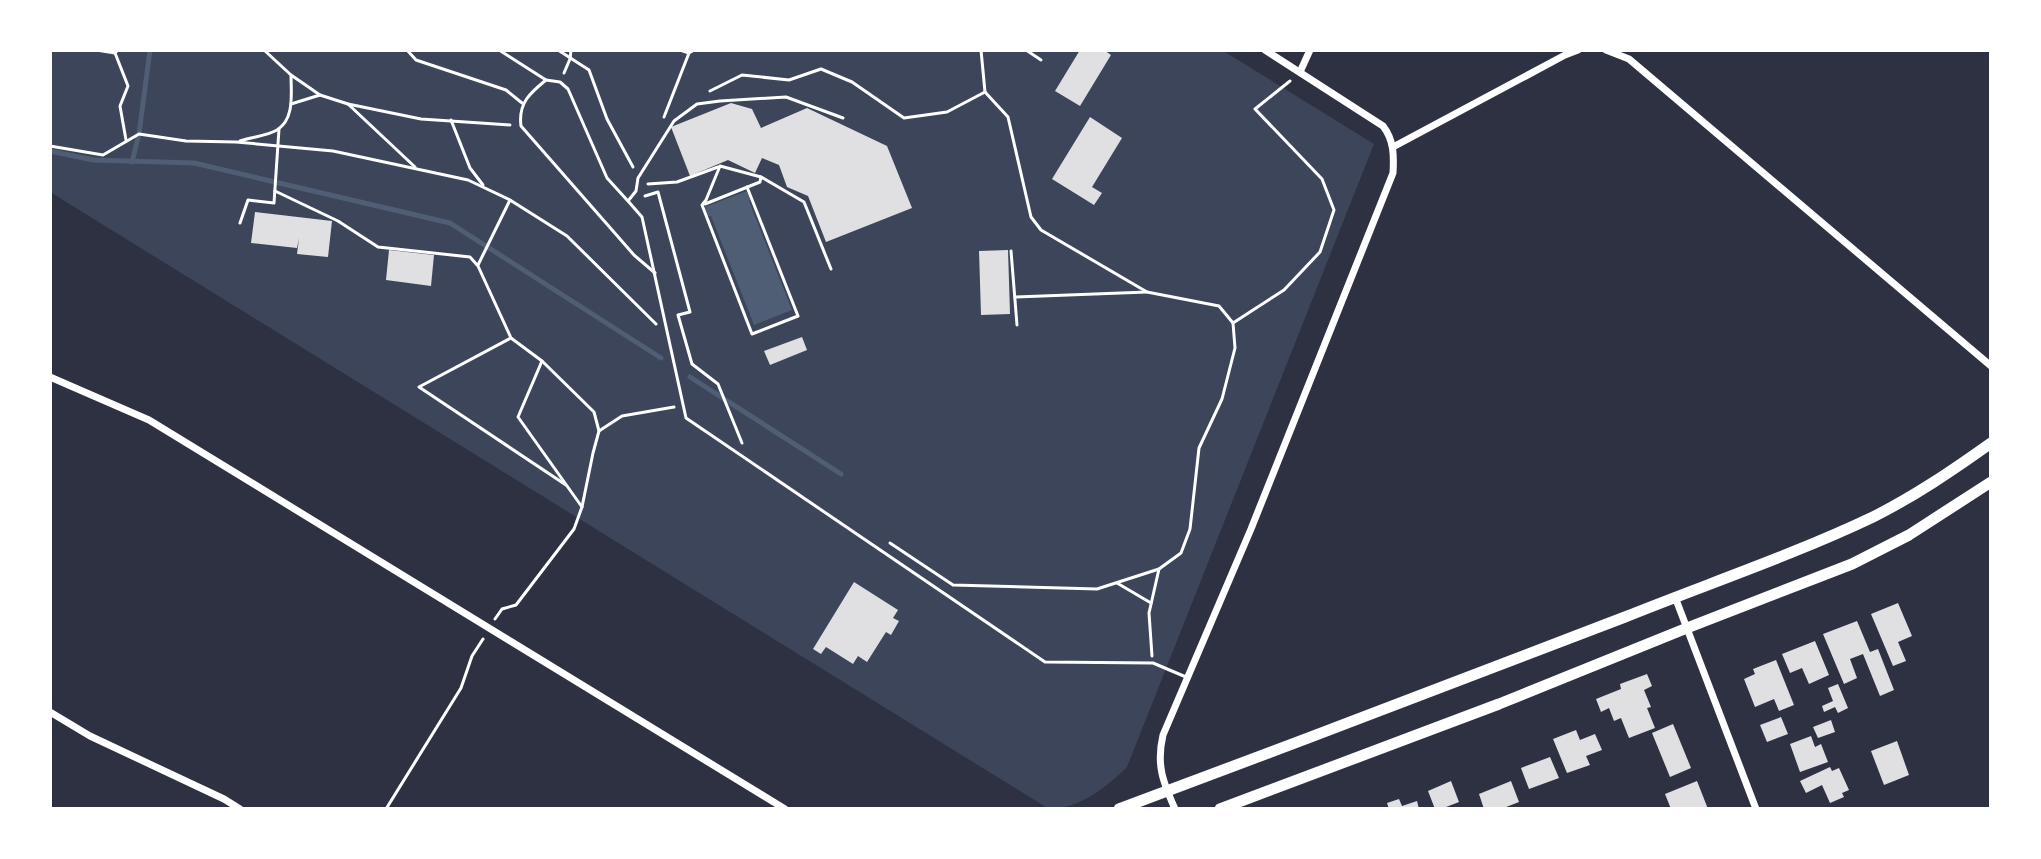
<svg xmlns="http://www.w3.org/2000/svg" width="2041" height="859" viewBox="0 0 2041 859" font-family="Karla,sans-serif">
  <rect width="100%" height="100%" fill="#2d3142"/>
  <path fill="#3c4559" d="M50,50H1222L1374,144L1127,767C1107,787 1079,809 1049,809L50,192Z"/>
  <polygon fill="#4f5d75" points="747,191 750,200 749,201 792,310 754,325 711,216 708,216 705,207"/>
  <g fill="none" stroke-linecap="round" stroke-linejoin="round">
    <g stroke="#4f5d75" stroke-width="5">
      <polyline points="50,151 93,160 194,163 450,223 661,358"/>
      <polyline points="132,162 139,134 150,50"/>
      <polyline points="690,377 841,474"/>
    </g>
  </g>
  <g fill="#e0e0e3">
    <polygon points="1080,50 1104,50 1111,55 1080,106 1055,91"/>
    <polygon points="731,103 752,109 761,128 807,108 887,146 912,208 826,242 808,196 787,187 779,165 762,158 755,173 728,160 690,176 671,127"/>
    <polygon points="1090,117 1122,138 1092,187 1102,193 1094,205 1052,179"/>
    <polygon points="255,212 332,221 328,257 297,254 299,238 297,248 251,243"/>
    <polygon points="389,250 434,255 431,286 386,280"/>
    <polygon points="1008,250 1010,314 981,315 979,251"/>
    <polygon points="802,337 807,350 770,365 764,351"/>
    <polygon points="854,582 898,610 893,618 899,621 891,635 886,632 867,662 858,656 853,664 826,647 821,654 813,649"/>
    <polygon points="1898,603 1912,636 1898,642 1906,661 1893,666 1871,614"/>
    <polygon points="1857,621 1870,652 1878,649 1894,690 1880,696 1863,654 1850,659 1857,678 1844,684 1823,634"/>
    <polygon points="1815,641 1829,675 1809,684 1802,668 1790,673 1782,654"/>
    <polygon points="1776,660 1794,705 1779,711 1774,699 1755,707 1744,679 1755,674 1753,669"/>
    <polygon points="1647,674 1652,686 1644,690 1651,707 1647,708 1655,728 1629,738 1621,718 1614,721 1609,708 1601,712 1596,699 1621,689 1620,684"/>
    <polygon points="1838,684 1848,708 1838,713 1835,707 1824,712 1822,706 1833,701 1828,688"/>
    <polygon points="1781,717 1788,734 1767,742 1760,725"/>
    <polygon points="1831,720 1835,732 1818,738 1813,727"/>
    <polygon points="1673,724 1691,768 1670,777 1652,733"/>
    <polygon points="1576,730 1580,740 1595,734 1602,750 1586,756 1590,765 1567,773 1553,739"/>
    <polygon points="1811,736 1815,747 1821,744 1828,762 1800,772 1790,744"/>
    <polygon points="1897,741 1909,775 1884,785 1871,751"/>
    <polygon points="1550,757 1559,778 1529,789 1521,768"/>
    <polygon points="1830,767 1832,771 1839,768 1849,790 1842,793 1844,797 1830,803 1822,785 1806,793 1800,781"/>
    <polygon points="1451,781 1459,802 1441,809 1435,809 1428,791"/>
    <polygon points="1511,781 1519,802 1501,809 1484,809 1479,794"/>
    <polygon points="1697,781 1708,809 1671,809 1665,794"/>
    <polygon points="1399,799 1402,806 1417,801 1419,809 1389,809 1387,803"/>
  </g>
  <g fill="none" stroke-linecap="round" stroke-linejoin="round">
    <g stroke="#fff" stroke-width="3">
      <polyline points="96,50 115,53 118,50"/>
      <polyline points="558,50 589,70 607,119 633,167"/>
      <polyline points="680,50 689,53 694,50"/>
      <polyline points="1026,50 1041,60"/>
      <polyline points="115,53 128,86 120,106 126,140"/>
      <polyline points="564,73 570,59 571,50"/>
      <polyline points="291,75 320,95 348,104 415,167"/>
      <polyline points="710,91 742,75 789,80 821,69 852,82 904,118 947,112 985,92"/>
      <polyline points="291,104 320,95"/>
      <polyline points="348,104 421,119 510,125"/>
      <polyline points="664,117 689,53"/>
      <polyline points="451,120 470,168 483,185"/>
      <path d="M240,141C251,137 267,136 277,130C295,119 291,93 291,75L264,50"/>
      <polyline points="50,146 103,155 139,134 186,141 236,142 333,151 468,180 510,200 567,236 656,324"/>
      <polyline points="648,184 677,182 718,167"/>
      <polyline points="747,187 798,316 752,334 702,205 706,200 720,166 761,177 804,202 831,269"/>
      <polyline points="275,191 338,221 378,247 470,257 478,266 511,338 542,361 594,412 599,431"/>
      <polyline points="645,196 658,192 690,312 678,315 692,364 718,384 742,443"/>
      <polyline points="705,204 760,182 761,177"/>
      <polyline points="240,223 248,200 274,203 279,129"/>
      <polyline points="1011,251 1017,325"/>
      <polyline points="478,265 510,200"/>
      <polyline points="1015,297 1147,292"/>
      <polyline points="1233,323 1284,290 1320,252 1334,210 1322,179 1255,109 1290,81"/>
      <polyline points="511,338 419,387 566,485"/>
      <polyline points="542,361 518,417 582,507"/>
      <polyline points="890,543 953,585 1097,589 1159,569 1181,553 1190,529 1199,448 1222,399 1235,348 1233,323 1219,306 1147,292 1041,230 1031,217 1008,117 985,92 981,50"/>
      <polyline points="1117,583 1151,603"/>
      <polyline points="495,619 502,609 516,605 574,529 582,507 593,453 599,431 622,416 674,407"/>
      <polyline points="1152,656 1149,613 1159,569"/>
      <polyline points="386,809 461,688 472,656 483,639"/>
    </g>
    <g stroke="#fff" stroke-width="3">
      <polyline points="407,50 416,60 506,90 522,103"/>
      <polyline points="499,50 546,80"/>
      <polyline points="843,118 786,97 720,101 697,104 674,121 638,178 636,191 628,201 642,217 686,418 1045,662 1153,663 1186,677"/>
      <path d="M627,200L607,178L568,89L560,82L546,80C530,93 518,103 521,126L634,255L655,273"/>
    </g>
    <g stroke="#fff" stroke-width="7">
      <polyline points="1606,50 1629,59 1991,366"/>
      <polyline points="1300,72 1310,50"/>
      <polyline points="1393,147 1565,55 1578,50"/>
      <polyline points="50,377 149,420 785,809"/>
      <polyline points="1675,597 1756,809"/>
      <polyline points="50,712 90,736 224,799 240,809"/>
      <path d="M1175,809C1163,782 1156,765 1163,735L1251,529L1393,173C1394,156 1394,140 1383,126L1265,50"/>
    </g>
    <g stroke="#fff" stroke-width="11">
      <path d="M1119,809C1288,746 1457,682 1625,617C1707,584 1793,555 1873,517C1915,496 1953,470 1991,443"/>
      <polyline points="1220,809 1499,704 1687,628 1852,564 1909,535 1991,482"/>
    </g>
  </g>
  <rect width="2041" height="859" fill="none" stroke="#ffffff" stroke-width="104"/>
</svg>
